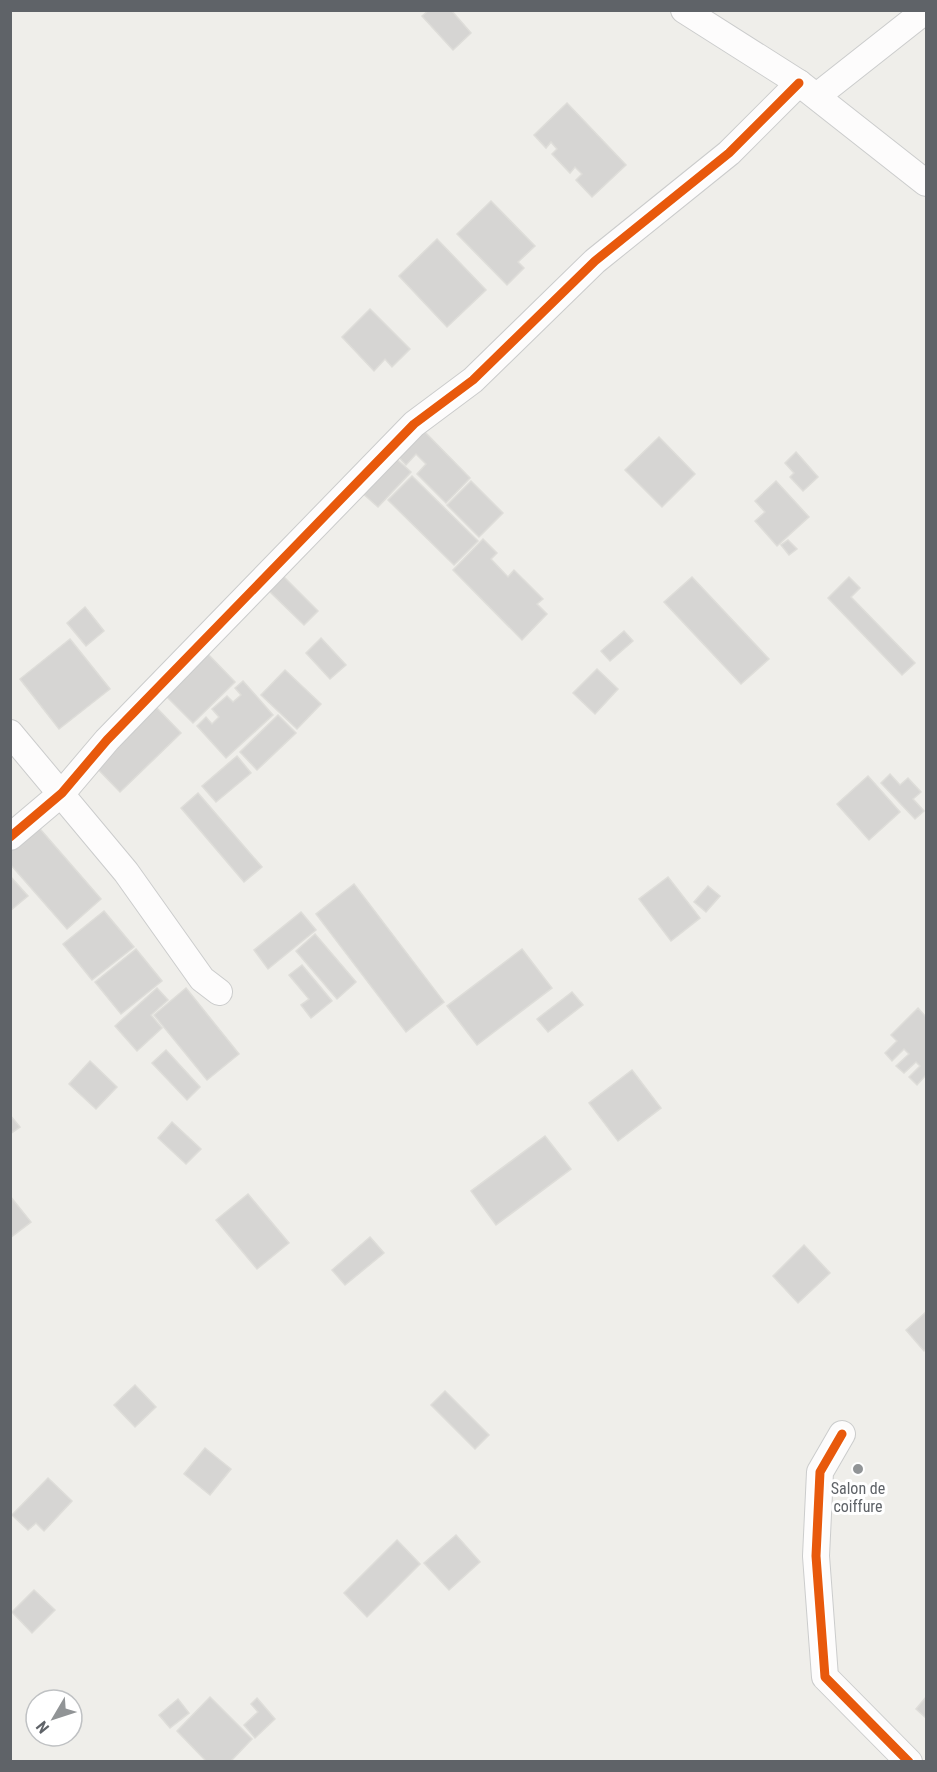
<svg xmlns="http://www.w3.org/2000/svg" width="937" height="1772" viewBox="0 0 937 1772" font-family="'Roboto Condensed',sans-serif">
  <rect width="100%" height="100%" fill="#efeeea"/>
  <g fill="#d6d5d3" stroke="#deddd9" stroke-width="1.5">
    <polygon points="429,10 451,10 471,33 453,50 422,16"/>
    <polygon points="567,103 626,165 592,197 576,180 582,174 575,167 570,173 552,154 557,149 551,142 546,148 534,135"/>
    <polygon points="491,201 535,246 518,262 524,268 507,285 457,234"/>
    <polygon points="437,239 486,290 447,327 399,276"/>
    <polygon points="370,309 410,349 392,367 385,359 374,371 342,337"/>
    <polygon points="420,427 470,478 446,503 417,474 426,464 416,454 406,465 395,453"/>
    <polygon points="659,437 695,474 662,507 625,470"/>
    <polygon points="796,452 818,477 803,491 790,477 794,473 785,463"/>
    <polygon points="392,455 411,472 378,507 360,491"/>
    <polygon points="412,476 478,541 454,565 388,500"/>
    <polygon points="471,481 503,513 479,537 447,505"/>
    <polygon points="776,481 809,517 777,546 755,521 765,512 755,501"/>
    <polygon points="483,539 497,553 491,559 508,577 514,570 543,599 537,604 547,614 522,640 453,570"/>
    <polygon points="788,540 797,549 789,555 781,545"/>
    <polygon points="282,575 318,611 304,625 267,589"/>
    <polygon points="692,577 769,659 741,684 664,602"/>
    <polygon points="849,577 860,588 851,597 915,663 902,675 828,598"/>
    <polygon points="85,607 104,631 86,646 67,623"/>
    <polygon points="624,631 633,641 610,661 601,651"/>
    <polygon points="321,638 346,665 330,679 306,653"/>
    <polygon points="70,639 110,689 59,729 20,679"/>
    <polygon points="204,650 235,682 193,723 161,691"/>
    <polygon points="597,669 618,689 595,714 573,693"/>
    <polygon points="285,670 321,704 297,729 261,695"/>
    <polygon points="243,681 273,715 226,758 197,726 206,717 212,724 219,717 212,709 227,696 233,702 241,695 235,688"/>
    <polygon points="153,704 181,733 120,792 92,763"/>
    <polygon points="278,715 296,733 257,770 240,752"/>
    <polygon points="237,756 251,773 216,802 202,786"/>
    <polygon points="890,774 900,785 908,778 921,792 913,799 924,811 915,819 881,783"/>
    <polygon points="868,776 900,812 869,840 837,804"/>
    <polygon points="198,793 262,867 244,882 181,808"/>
    <polygon points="34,822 101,899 67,929 10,864 10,843"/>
    <polygon points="10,876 28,896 10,911"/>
    <polygon points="668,877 700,918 671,941 639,899"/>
    <polygon points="354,884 444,1002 406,1032 316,914"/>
    <polygon points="708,886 720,896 706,912 694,902"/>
    <polygon points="104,911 134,947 92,980 63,944"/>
    <polygon points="301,912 316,930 268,969 254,950"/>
    <polygon points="315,934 356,982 337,999 296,951"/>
    <polygon points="136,949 162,981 121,1014 95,982"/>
    <polygon points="522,949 552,988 477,1045 447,1006"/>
    <polygon points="302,965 332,1001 311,1018 301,1005 309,999 289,975"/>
    <polygon points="157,988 168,1000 151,1015 162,1028 137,1051 115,1026"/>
    <polygon points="186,988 239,1054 207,1080 154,1015"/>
    <polygon points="572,992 583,1005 548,1032 537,1019"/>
    <polygon points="918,1008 926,1017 926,1075 917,1085 909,1077 920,1066 916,1062 904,1073 896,1066 909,1054 904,1049 892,1061 885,1053 897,1041 891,1035"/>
    <polygon points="166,1050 200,1087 187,1100 152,1063"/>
    <polygon points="90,1061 117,1087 96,1109 69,1084"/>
    <polygon points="632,1070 661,1108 618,1141 589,1103"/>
    <polygon points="10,1115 20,1127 10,1134"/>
    <polygon points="172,1122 201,1149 186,1164 158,1138"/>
    <polygon points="545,1136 571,1169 496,1225 471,1191"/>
    <polygon points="248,1194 289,1243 257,1269 216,1220"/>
    <polygon points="10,1196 31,1222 10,1238"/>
    <polygon points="370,1237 384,1253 345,1285 332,1270"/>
    <polygon points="804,1245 830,1273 798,1303 773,1276"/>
    <polygon points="926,1312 926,1349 924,1351 906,1330"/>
    <polygon points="135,1385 156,1407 135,1427 114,1405"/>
    <polygon points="445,1391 489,1435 475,1449 431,1405"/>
    <polygon points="205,1448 231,1469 210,1495 184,1474"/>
    <polygon points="48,1478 72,1501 44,1531 36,1523 28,1530 12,1515"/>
    <polygon points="456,1535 480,1562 449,1590 424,1563"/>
    <polygon points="397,1540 420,1564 367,1617 344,1593"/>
    <polygon points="34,1590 55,1610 32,1633 12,1612"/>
    <polygon points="210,1697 252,1739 230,1762 207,1762 177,1731"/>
    <polygon points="926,1697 926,1718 916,1709"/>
    <polygon points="257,1698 275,1719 255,1738 244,1725 258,1712 251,1704"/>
    <polygon points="178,1699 189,1713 170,1728 159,1715"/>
  </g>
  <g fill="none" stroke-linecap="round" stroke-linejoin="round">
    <g stroke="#cbcccc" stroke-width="28">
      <g id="street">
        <polyline points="684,10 799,83 926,183"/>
        <polyline points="817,96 926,10"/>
        <polyline points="10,733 126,872 202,979 219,992"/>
        <polyline points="10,837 62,793 107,740 414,424 473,380 595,261 729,153 799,83"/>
        <polyline points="842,1434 820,1472 816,1556 825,1677 909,1762"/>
      </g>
    </g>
    <use href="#street" stroke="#fdfcfc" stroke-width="26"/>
    <g stroke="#fff" stroke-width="13">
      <g id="cycleway">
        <polyline points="10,837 62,793 107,740 414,424 473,380 595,261 729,153 799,83"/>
        <polyline points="842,1434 820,1472 816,1556 825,1677 909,1762"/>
      </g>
    </g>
    <use href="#cycleway" stroke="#e8590c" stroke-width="9"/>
  </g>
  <circle fill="#919496" stroke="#fff" stroke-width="2" cx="858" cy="1469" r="6"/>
  <g text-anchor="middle" stroke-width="6" stroke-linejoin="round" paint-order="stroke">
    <g font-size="16" fill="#5f6368" stroke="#fff">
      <text x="858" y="1494">Salon de<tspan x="858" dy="18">coiffure</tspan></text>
    </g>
  </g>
  <rect width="937" height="1772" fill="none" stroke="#5f6368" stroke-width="24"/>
  <g transform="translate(54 1718) rotate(231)"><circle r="28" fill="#ffffff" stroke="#bfc1c3" stroke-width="1.5"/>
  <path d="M0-4.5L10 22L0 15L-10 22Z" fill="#919496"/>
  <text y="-9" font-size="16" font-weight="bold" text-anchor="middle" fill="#5f6368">N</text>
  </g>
</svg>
